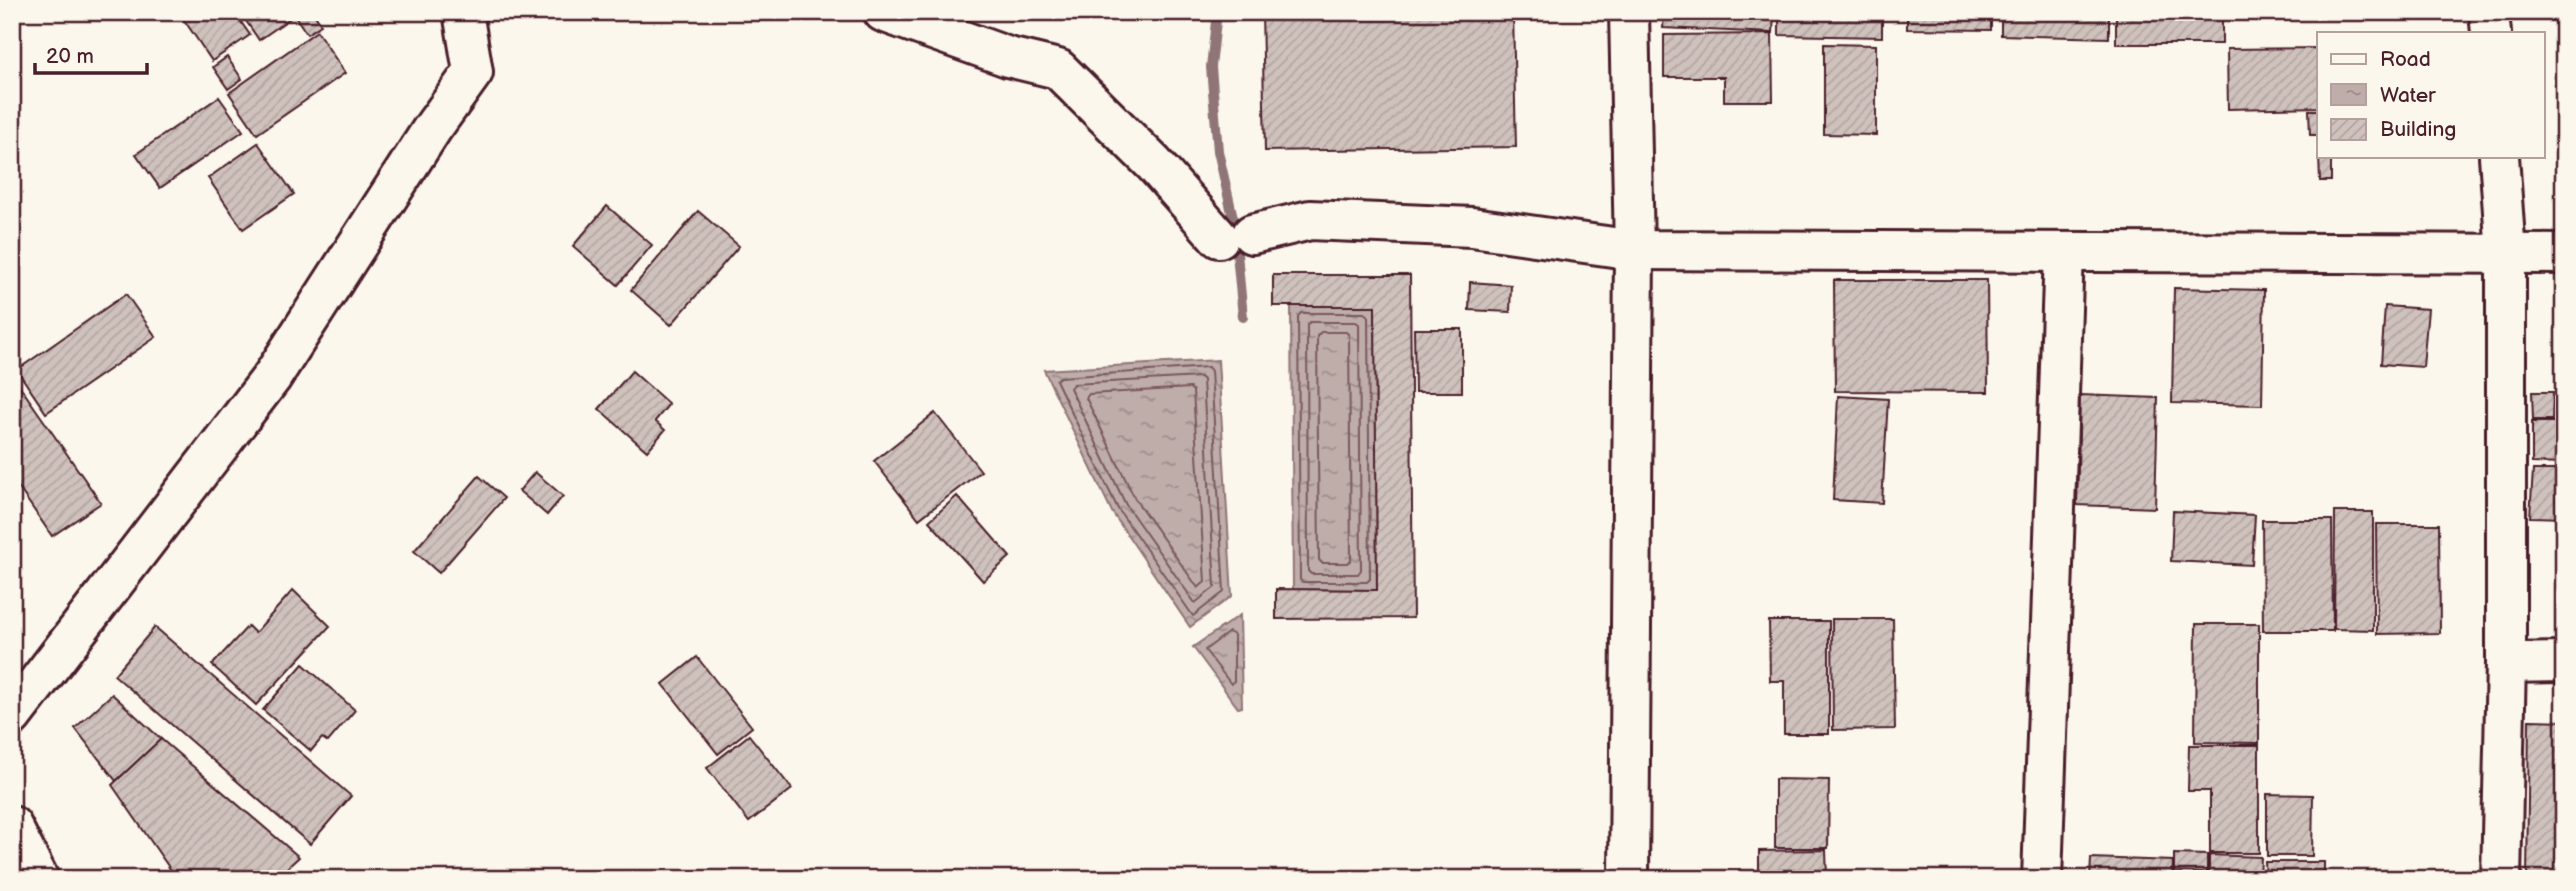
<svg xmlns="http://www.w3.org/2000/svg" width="2576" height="891" viewBox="0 0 2576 891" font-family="'Balsamiq Sans',sans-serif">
  <defs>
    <pattern id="water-ripples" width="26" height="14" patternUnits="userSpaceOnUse" patternTransform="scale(1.75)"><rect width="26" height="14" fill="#bfadaa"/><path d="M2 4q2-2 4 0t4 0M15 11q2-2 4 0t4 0" fill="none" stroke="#9d8c8b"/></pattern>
    <pattern id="building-hatch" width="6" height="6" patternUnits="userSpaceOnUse" patternTransform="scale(1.75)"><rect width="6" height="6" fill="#cfc2bc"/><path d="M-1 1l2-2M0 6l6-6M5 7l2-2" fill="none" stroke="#b3a6a2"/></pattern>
  </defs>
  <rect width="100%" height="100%" fill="#fbf7ec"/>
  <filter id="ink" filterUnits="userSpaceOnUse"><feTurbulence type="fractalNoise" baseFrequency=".0143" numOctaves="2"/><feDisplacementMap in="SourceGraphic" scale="14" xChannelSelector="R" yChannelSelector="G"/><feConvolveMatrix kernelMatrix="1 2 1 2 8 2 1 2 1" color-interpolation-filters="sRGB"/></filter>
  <g filter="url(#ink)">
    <g fill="url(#water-ripples)" stroke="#907477" stroke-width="2">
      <polygon points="1291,306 1375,306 1377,590 1293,589"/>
      <polygon points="1218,360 1232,596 1190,627 1112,512 1044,370"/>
      <polygon points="1240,615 1242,707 1238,708 1193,647"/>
    </g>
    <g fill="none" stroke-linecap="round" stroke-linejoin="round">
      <g stroke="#79585e" stroke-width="2">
        <polygon points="1301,313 1364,313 1368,316 1370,579 1367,582 1303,582 1300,580 1298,316"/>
        <polygon points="1310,322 1356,322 1359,324 1361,570 1358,574 1311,574 1308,571 1307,325"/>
        <polygon points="1321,332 1346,332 1349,335 1351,560 1347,563 1322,563 1319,560 1317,336"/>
        <polygon points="1208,367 1211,371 1224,592 1193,616 1118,509 1056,380 1060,377"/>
        <polygon points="1200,377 1203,380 1215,587 1195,603 1126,505 1070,388 1073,384"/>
        <polygon points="1190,388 1193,391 1205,582 1198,588 1135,499 1086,398 1089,394"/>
        <polygon points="1229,632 1234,635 1234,681 1231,684 1205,650"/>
      </g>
      <polyline stroke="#907477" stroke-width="10" points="1217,12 1211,67 1218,151 1234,222 1243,317"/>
    </g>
    <g fill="url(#building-hatch)" stroke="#4a1f2b" stroke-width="2">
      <polygon points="188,12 234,12 250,35 212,61 182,17"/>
      <polygon points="240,12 299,12 259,40"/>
      <polygon points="301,12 313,12 321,25 307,34 295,16"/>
      <polygon points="1262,12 1513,12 1516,147 1265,151"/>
      <polygon points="1664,12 1774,12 1773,33 1663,28"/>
      <polygon points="1779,12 1882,12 1882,37 1779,35"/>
      <polygon points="1907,12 1991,12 1991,30 1907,29"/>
      <polygon points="2001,12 2109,12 2109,38 2001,35"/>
      <rect x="2116" y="12" width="106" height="32"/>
      <polygon points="317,31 345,73 257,134 229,93"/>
      <polygon points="1772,34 1773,101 1724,101 1724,77 1664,77 1664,35"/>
      <polygon points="1824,44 1876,45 1876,135 1824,134"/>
      <polygon points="2319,48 2319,107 2228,109 2227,49"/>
      <polygon points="227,57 242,79 228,89 213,67"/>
      <polygon points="219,97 243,131 160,188 136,154"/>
      <polygon points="2309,110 2319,110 2319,135 2310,135"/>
      <polygon points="258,143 294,194 243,229 208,178"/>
      <polygon points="2319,156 2331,156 2331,181 2320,181"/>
      <polygon points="607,206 652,245 618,285 573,246"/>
      <polygon points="698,211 739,246 671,325 631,290"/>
      <polygon points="1273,275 1410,275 1413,618 1276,619 1276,589 1377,590 1375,306 1273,306"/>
      <polygon points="1834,280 1987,280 1988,392 1835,391"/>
      <polygon points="1470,282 1511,285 1510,312 1469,310"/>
      <polygon points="2174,288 2264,290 2262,405 2172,403"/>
      <polygon points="126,294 156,337 46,413 17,370"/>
      <polygon points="2385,306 2428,309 2423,367 2381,364"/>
      <polygon points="1414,329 1462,329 1462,392 1415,392"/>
      <polygon points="632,371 669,404 655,421 665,430 647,451 599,409"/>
      <polygon points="12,375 101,503 52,536 12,478"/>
      <polygon points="2532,392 2553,392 2552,420 2533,420"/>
      <polygon points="2080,395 2158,398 2155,508 2077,505"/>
      <polygon points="1838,396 1888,399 1882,503 1833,500"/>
      <polygon points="935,413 981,471 919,519 874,461"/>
      <polygon points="2532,422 2564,422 2564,464 2532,463"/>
      <polygon points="2533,470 2564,470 2564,518 2530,517"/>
      <polygon points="535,472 563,496 547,515 519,491"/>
      <polygon points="479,476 504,498 439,573 414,551"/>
      <polygon points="957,496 1010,557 983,581 929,521"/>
      <polygon points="2173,511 2255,515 2252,565 2171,561"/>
      <polygon points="2335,512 2373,512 2373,630 2334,629"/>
      <polygon points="2262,520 2332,520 2333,631 2263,631"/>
      <polygon points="2376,524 2439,524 2440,633 2377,634"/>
      <polygon points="293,590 330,626 256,705 212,665 248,626 255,633"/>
      <polygon points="1832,619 1893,619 1895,729 1833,730"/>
      <polygon points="1769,621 1829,621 1829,734 1784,734 1784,681 1770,681"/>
      <polygon points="2196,624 2259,624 2259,743 2195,742"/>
      <polygon points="155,627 351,796 310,844 114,675"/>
      <polygon points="697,657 752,727 718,754 663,684"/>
      <polygon points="303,664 355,710 328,742 322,738 311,751 263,710"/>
      <polygon points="112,694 161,739 116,781 75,728"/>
      <polygon points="2529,720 2564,721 2564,879 2527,879"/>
      <polygon points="749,735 792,789 749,822 707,768"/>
      <polygon points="161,739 299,857 275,879 177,879 112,785"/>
      <polygon points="2189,745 2259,745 2259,853 2210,853 2210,791 2188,791"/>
      <polygon points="1775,779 1829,780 1828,848 1775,848"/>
      <polygon points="2267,794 2313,795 2312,856 2267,856"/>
      <polygon points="1826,850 1827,879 1759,879 1759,851"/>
      <polygon points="2174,854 2207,855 2207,873 2174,872"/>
      <polygon points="2209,855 2261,857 2260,879 2209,879"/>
      <polygon points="2091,858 2173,861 2172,879 2090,879"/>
      <polygon points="2265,862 2324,862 2324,879 2266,879"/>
    </g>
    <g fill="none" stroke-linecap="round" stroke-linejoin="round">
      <g stroke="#4a1f2b" stroke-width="44">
        <g id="street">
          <polyline points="883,12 1008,57 1058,69 1154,164 1219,238"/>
          <polyline points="1629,12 1634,250 1629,879"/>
          <polyline points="2489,12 2491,33"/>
          <polyline points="2499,156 2506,254 2506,663 2501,879"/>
          <polyline points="1252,234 1310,220 1472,227 1634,250 2564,254"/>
          <polyline points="2506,663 2564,662"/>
          <polyline points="12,716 272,377 432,129 473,72 463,12"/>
          <polyline points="12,826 39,879"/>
          <polyline points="2042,879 2064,252"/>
        </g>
      </g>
      <use href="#street" stroke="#fbf7ec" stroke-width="38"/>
    </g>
  </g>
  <rect width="2576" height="891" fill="none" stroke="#fbf7ec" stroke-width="42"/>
  <rect x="21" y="21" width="2534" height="849" fill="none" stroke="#4a1f2b" stroke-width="2.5" filter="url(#ink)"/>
  <rect x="2317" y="32" width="228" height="126" fill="#fbf7ec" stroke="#b4a19f" stroke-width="2"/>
  <rect x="2331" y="54" width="35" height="10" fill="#fbf7ec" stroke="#b4a19f" stroke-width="2"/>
  <text x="2380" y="66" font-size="21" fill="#4a1f2b">Road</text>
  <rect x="2331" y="84" width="35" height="21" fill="url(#water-ripples)" stroke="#b4a19f" stroke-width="2"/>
  <text x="2380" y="102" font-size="21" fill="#4a1f2b">Water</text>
  <rect x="2331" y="119" width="35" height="21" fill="url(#building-hatch)" stroke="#b4a19f" stroke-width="2"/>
  <text x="2380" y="136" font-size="21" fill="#4a1f2b">Building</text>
  <path d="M35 63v10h112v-10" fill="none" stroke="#4a1f2b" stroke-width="3.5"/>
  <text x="46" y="63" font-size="21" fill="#4a1f2b" stroke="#fbf7ec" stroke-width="5" paint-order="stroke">20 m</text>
</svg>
